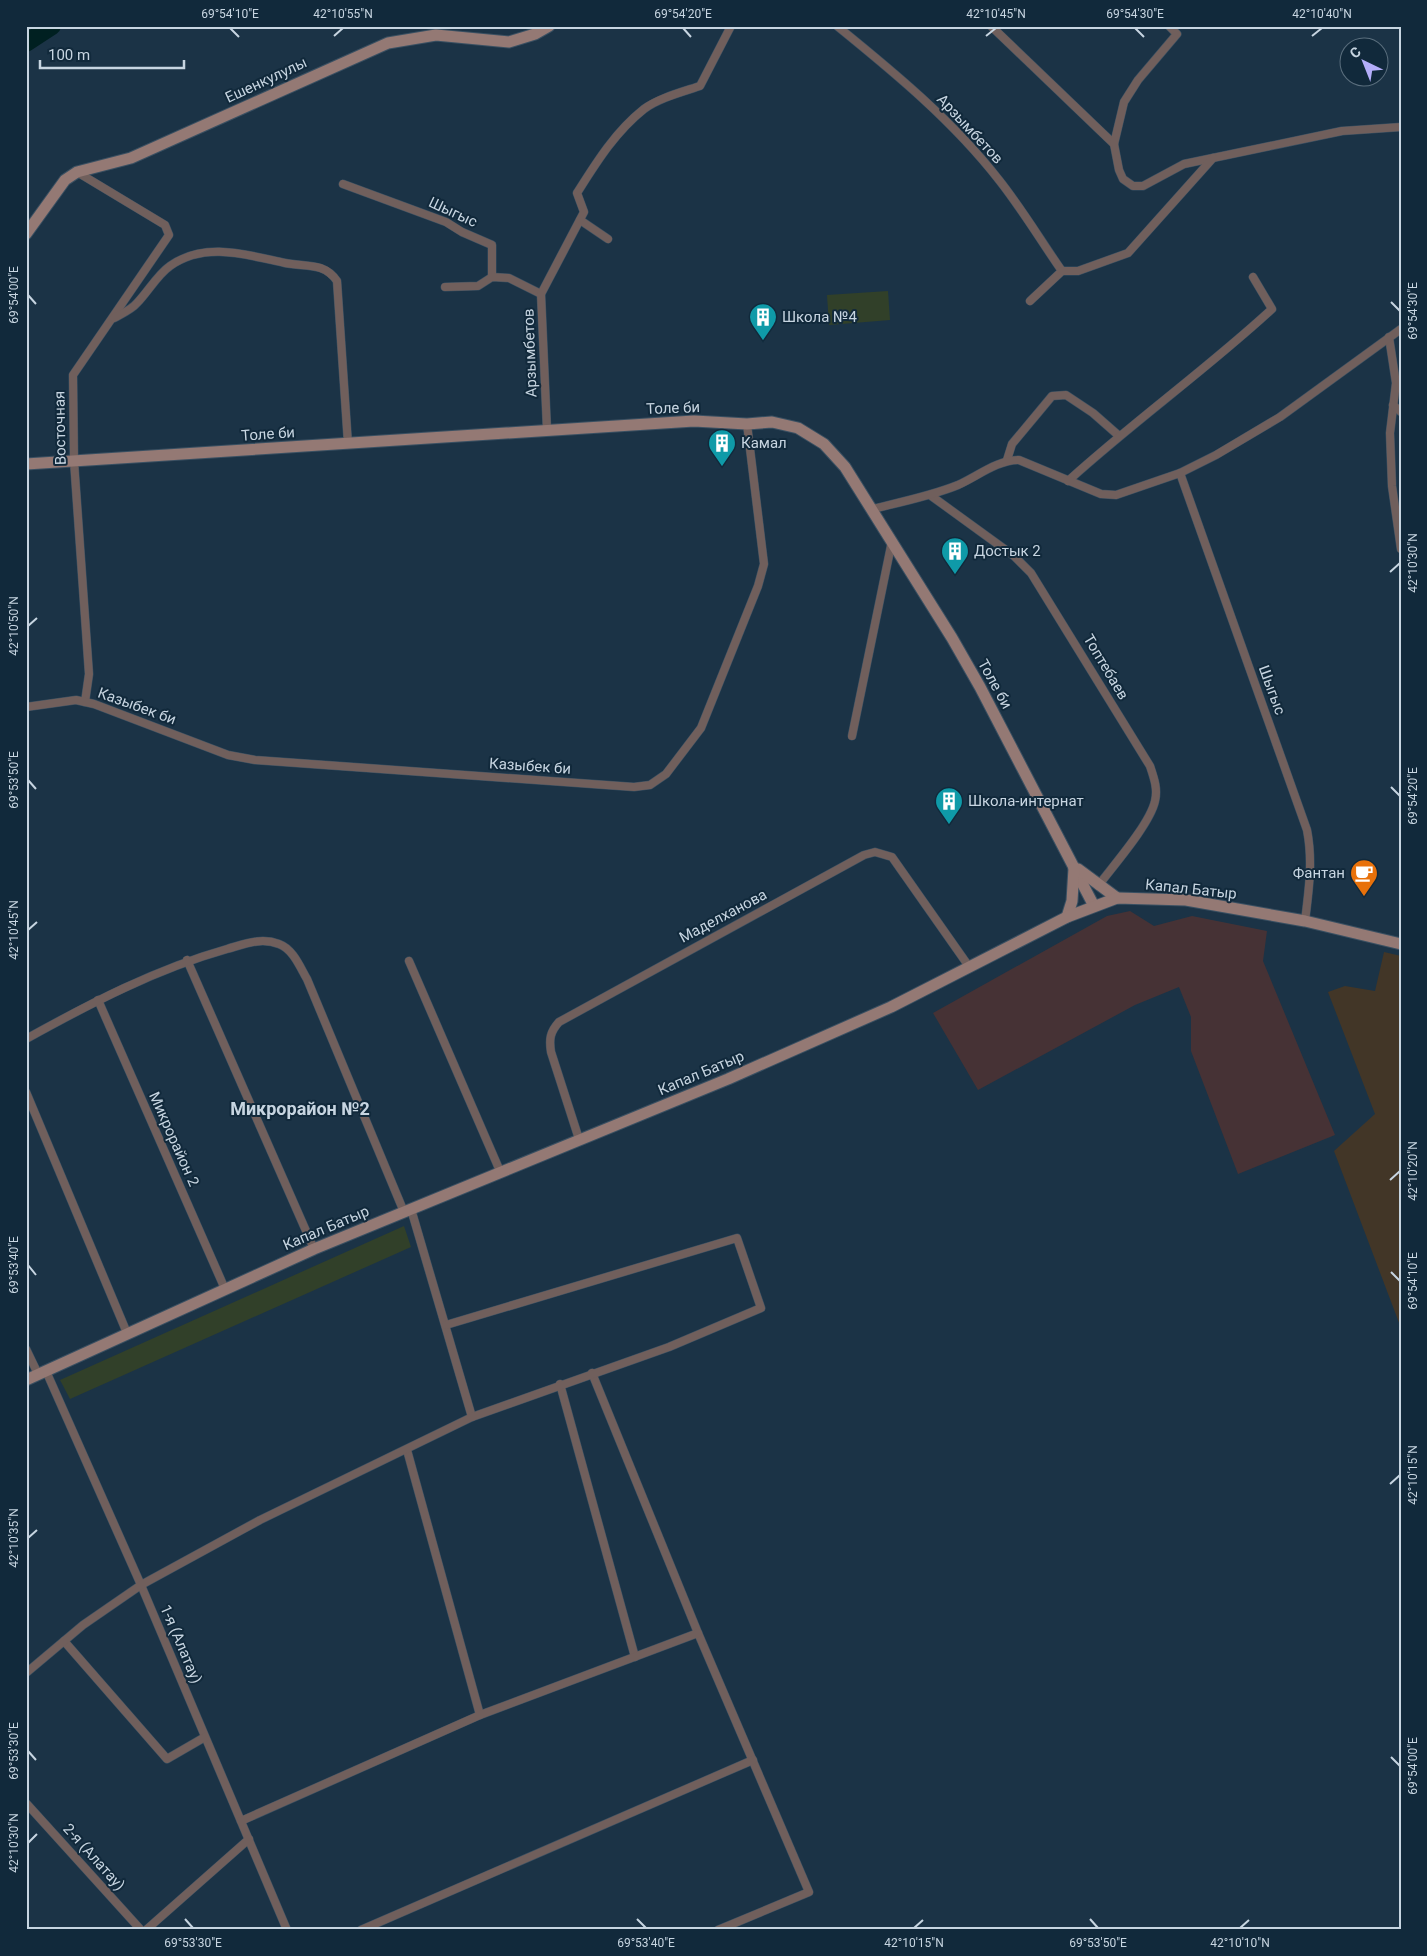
<svg xmlns="http://www.w3.org/2000/svg" width="1427" height="1956" viewBox="0 0 1427 1956" font-family="Roboto,sans-serif">
  <rect width="100%" height="100%" fill="#1b3346"/>
  <polygon fill="#463235" points="1130,911 1154,926 1192,916 1267,931 1263,961 1335,1135 1238,1174 1191,1051 1191,1017 1179,987 1135,1005 978,1090 933,1013 1107,916"/>
  <polygon fill="#423627" points="1384,952 1401,956 1401,1328 1334,1151 1375,1114 1328,992 1345,986 1375,991"/>
  <g fill="#314029">
    <polygon points="888,291 890,320 829,325 827,295"/>
    <polygon points="404,1226 411,1247 70,1399 60,1380"/>
  </g>
  <g fill="none" stroke-linecap="round" stroke-linejoin="round">
    <polyline stroke="#002021" stroke-width="18" points="26,43 52,26"/>
    <g stroke="#3a5062" stroke-width="9">
      <g id="street">
        <path d="M837,26C895,73 953,121 999,180C1022,209 1041,241 1062,271"/>
        <polyline points="991,26 1114,144"/>
        <polyline points="1169,26 1177,34 1138,80 1124,102 1114,144 1119,170 1123,179 1133,186 1143,186 1184,164 1342,131 1401,127"/>
        <polyline points="77,172 165,225 169,235 73,375 74,461 89,674 85,702"/>
        <polyline points="343,184 446,222 462,232 492,245 492,277"/>
        <polyline points="580,220 608,239"/>
        <polyline points="445,287 478,286 492,277 509,278 541,294"/>
        <polyline points="1030,301 1062,271 1078,271 1128,253 1213,158"/>
        <path d="M114,318C121,314 131,310 137,303C148,292 157,275 170,266C205,241 247,255 285,263C306,267 324,262 337,281L348,444"/>
        <polyline points="1389,337 1396,383 1390,433 1392,486 1401,549"/>
        <polyline points="1393,405 1401,412"/>
        <path d="M547,430L541,294L584,212L577,193C596,163 615,132 644,109C659,98 682,92 700,86L731,26"/>
        <polyline points="1007,460 1012,444 1052,396 1066,395 1093,413 1118,435"/>
        <path d="M1180,473L1307,830C1313,861 1309,889 1305,921"/>
        <path d="M1068,481C1134,421 1207,369 1272,309L1253,277"/>
        <path d="M930,495L1014,556L1031,573L1150,766C1154,778 1158,789 1155,801C1150,824 1113,866 1098,886"/>
        <path d="M872,509C901,502 931,496 958,485C978,476 997,460 1019,460L1101,494L1116,495L1180,473L1216,455L1280,417L1401,329"/>
        <polyline points="26,707 76,700 94,704 228,755 255,760 634,787 650,785 666,774 701,728 758,586 764,564 747,424"/>
        <polyline points="852,736 892,541"/>
        <polyline points="187,960 314,1249"/>
        <polyline points="409,961 500,1171"/>
        <polyline points="98,1000 225,1289"/>
        <path d="M26,1039C91,1003 156,969 227,949C245,944 261,937 279,944C293,949 300,967 307,979L404,1212"/>
        <polyline points="26,1092 127,1333"/>
        <path d="M579,1139L551,1052C549,1039 550,1032 559,1022L864,855L875,852L892,857L970,968"/>
        <polyline points="411,1209 472,1417"/>
        <polyline points="26,1349 38,1374"/>
        <polyline points="46,1371 141,1585 287,1930"/>
        <polyline points="592,1373 698,1633 809,1892 718,1930"/>
        <polyline points="560,1384 635,1657"/>
        <polyline points="407,1450 480,1715"/>
        <polyline points="64,1641 167,1759 205,1737"/>
        <polyline points="26,1673 83,1625 141,1585 260,1520 472,1417 669,1347 761,1308 737,1238 446,1325"/>
        <polyline points="26,1803 141,1930"/>
        <polyline points="241,1821 480,1715 698,1633"/>
        <polyline points="146,1930 249,1839"/>
        <polyline points="361,1930 753,1760"/>
      </g>
    </g>
    <g stroke="#3a5062" stroke-width="13">
      <g id="secondary">
        <polyline points="26,234 65,180 77,172 131,158 388,43 436,35 509,42 535,34 549,26"/>
        <polyline points="26,464 694,421 747,424 772,422 798,428 824,444 845,467 952,638 980,687 1094,906"/>
        <polyline points="1078,869 1117,898"/>
        <polyline points="1067,917 1072,901 1074,868"/>
        <polyline points="26,1380 314,1249 728,1079 891,1007 1067,917 1117,898 1186,900 1305,921 1401,944"/>
      </g>
    </g>
    <use href="#street" stroke="#705f5c" stroke-width="8"/>
    <use href="#secondary" stroke="#947974" stroke-width="11"/>
  </g>
  <path fill="none" stroke="#c7d5e1" stroke-width="2" d="M230,28L239,37M683,28L691,37M1135,28L1144,37M334,36L343,28M986,36L996,28M1312,36L1322,28M28,295L36,304M1391,302L1400,311M1390,572L1400,563M28,626L37,618M28,780L36,789M1391,787L1400,796M28,930L37,922M1390,1180L1400,1171M28,1265L36,1275M1391,1272L1400,1281M1390,1484L1400,1475M28,1538L37,1530M28,1751L36,1760M1391,1757L1400,1766M28,1843L37,1834M185,1919L193,1928M637,1919L646,1928M1090,1919L1098,1928M914,1928L923,1920M1240,1928L1249,1920"/>
  <defs>
    <g id="building-pin" transform="scale(1.4375)"><path d="M0 17L-7.5 6A9.5 9.5 0 1 1 7.5 6Z" fill="#0f9aa8" stroke="#11293b"/><path d="M-4-6H4V6H1V3H-1V6H-4ZM-2.5-4.3h1.7v1.8h-1.7ZM.8-4.3h1.7v1.8H.8ZM-2.5-1h1.7V.8h-1.7ZM.8-1h1.7V.8H.8Z" fill="#fff"/></g>
    <g id="cafe-pin" transform="scale(1.4375)"><path d="M0 17L-7.5 6A9.5 9.5 0 1 1 7.5 6Z" fill="#e8710a" stroke="#11293b"/><path d="M-5.5-4.5H6V0H3Q3 3.5 0 3.5H-2.5Q-5.5 3.5-5.5 0ZM3-3.2v2h1.7v-2ZM-6 4.5H4V6H-6Z" fill="#fff"/></g>
  </defs>
  <g fill-rule="evenodd">
    <use href="#building-pin" x="763" y="317"/>
    <use href="#building-pin" x="722" y="443"/>
    <use href="#building-pin" x="955" y="551"/>
    <use href="#building-pin" x="949" y="801"/>
    <use href="#cafe-pin" x="1364" y="873"/>
  </g>
  <g text-anchor="middle" stroke-width="4" stroke-linejoin="round" paint-order="stroke">
    <g font-size="15" fill="#c7d5e1" stroke="#11293b">
      <text transform="translate(266 80) rotate(-25)" y="5">Ешенкулулы</text>
      <text transform="translate(970 129) rotate(47)" y="5">Арзымбетов</text>
      <text transform="translate(453 212) rotate(25)" y="5">Шыгыс</text>
      <text transform="translate(530 353) rotate(-92)" y="5">Арзымбетов</text>
      <text transform="translate(673 408) rotate(-2)" y="5">Толе би</text>
      <text transform="translate(60 428) rotate(-91)" y="5">Восточная</text>
      <text transform="translate(268 434) rotate(-4)" y="5">Толе би</text>
      <text transform="translate(1106 667) rotate(59)" y="5">Топтебаев</text>
      <text transform="translate(995 684) rotate(61)" y="5">Толе би</text>
      <text transform="translate(1272 690) rotate(70)" y="5">Шыгыс</text>
      <text transform="translate(137 706) rotate(20)" y="5">Казыбек би</text>
      <text transform="translate(530 766) rotate(4)" y="5">Казыбек би</text>
      <text transform="translate(1191 889) rotate(6)" y="5">Капал Батыр</text>
      <text transform="translate(723 916) rotate(-28)" y="5">Маделханова</text>
      <text transform="translate(701 1073) rotate(-23)" y="5">Капал Батыр</text>
      <text transform="translate(174 1139) rotate(66)" y="5">Микрорайон 2</text>
      <text transform="translate(326 1228) rotate(-23)" y="5">Капал Батыр</text>
      <text transform="translate(181 1644) rotate(67)" y="5">1-я (Алатау)</text>
      <text transform="translate(94 1857) rotate(48)" y="5">2-я (Алатау)</text>
    </g>
    <g font-size="15" fill="#c7d5e1" stroke="#11293b" text-anchor="start">
      <text x="782" y="322">Школа №4</text>
      <text x="741" y="448">Камал</text>
      <text x="974" y="556">Достык 2</text>
      <text x="968" y="806">Школа-интернат</text>
      <text x="1345" y="878" text-anchor="end">Фантан</text>
    </g>
    <g font-size="18" font-weight="bold" fill="#c7d5e1" stroke="#11293b">
      <text x="300" y="1115">Микрорайон №2</text>
    </g>
  </g>
  <rect width="1427" height="1956" fill="none" stroke="#11293b" stroke-width="55"/>
  <g transform="translate(1364 62) rotate(317)"><circle r="24" fill="#11293b" stroke="#5a6e7d"/>
  <path d="M0-4L9 19L0 12L-9 19Z" fill="#b3adf9"/>
  <text y="-8" font-size="14" font-weight="bold" text-anchor="middle" fill="#c7d5e1">С</text>
  </g>
  <path d="M40 60v8h144v-8" fill="none" stroke="#c7d5e1" stroke-width="2.5"/>
  <text x="48" y="60" font-size="15" fill="#c7d5e1" stroke="#11293b" stroke-width="4" paint-order="stroke">100 m</text>
  <rect x="28" y="28" width="1372" height="1900" fill="none" stroke="#c7d5e1" stroke-width="2"/>
  <g font-size="12" text-anchor="middle" fill="#c7d5e1">
    <text x="230" y="18">69°54'10"E</text>
    <text x="343" y="18">42°10'55"N</text>
    <text x="683" y="18">69°54'20"E</text>
    <text x="996" y="18">42°10'45"N</text>
    <text x="1135" y="18">69°54'30"E</text>
    <text x="1322" y="18">42°10'40"N</text>
    <text transform="translate(14 295) rotate(-90)" y="4">69°54'00"E</text>
    <text transform="translate(1413 311) rotate(-90)" y="4">69°54'30"E</text>
    <text transform="translate(1413 563) rotate(-90)" y="4">42°10'30"N</text>
    <text transform="translate(14 626) rotate(-90)" y="4">42°10'50"N</text>
    <text transform="translate(14 780) rotate(-90)" y="4">69°53'50"E</text>
    <text transform="translate(1413 796) rotate(-90)" y="4">69°54'20"E</text>
    <text transform="translate(14 930) rotate(-90)" y="4">42°10'45"N</text>
    <text transform="translate(1413 1171) rotate(-90)" y="4">42°10'20"N</text>
    <text transform="translate(14 1265) rotate(-90)" y="4">69°53'40"E</text>
    <text transform="translate(1413 1281) rotate(-90)" y="4">69°54'10"E</text>
    <text transform="translate(1413 1475) rotate(-90)" y="4">42°10'15"N</text>
    <text transform="translate(14 1538) rotate(-90)" y="4">42°10'35"N</text>
    <text transform="translate(14 1751) rotate(-90)" y="4">69°53'30"E</text>
    <text transform="translate(1413 1766) rotate(-90)" y="4">69°54'00"E</text>
    <text transform="translate(14 1843) rotate(-90)" y="4">42°10'30"N</text>
    <text x="193" y="1947">69°53'30"E</text>
    <text x="646" y="1947">69°53'40"E</text>
    <text x="914" y="1947">42°10'15"N</text>
    <text x="1098" y="1947">69°53'50"E</text>
    <text x="1240" y="1947">42°10'10"N</text>
  </g>
</svg>
